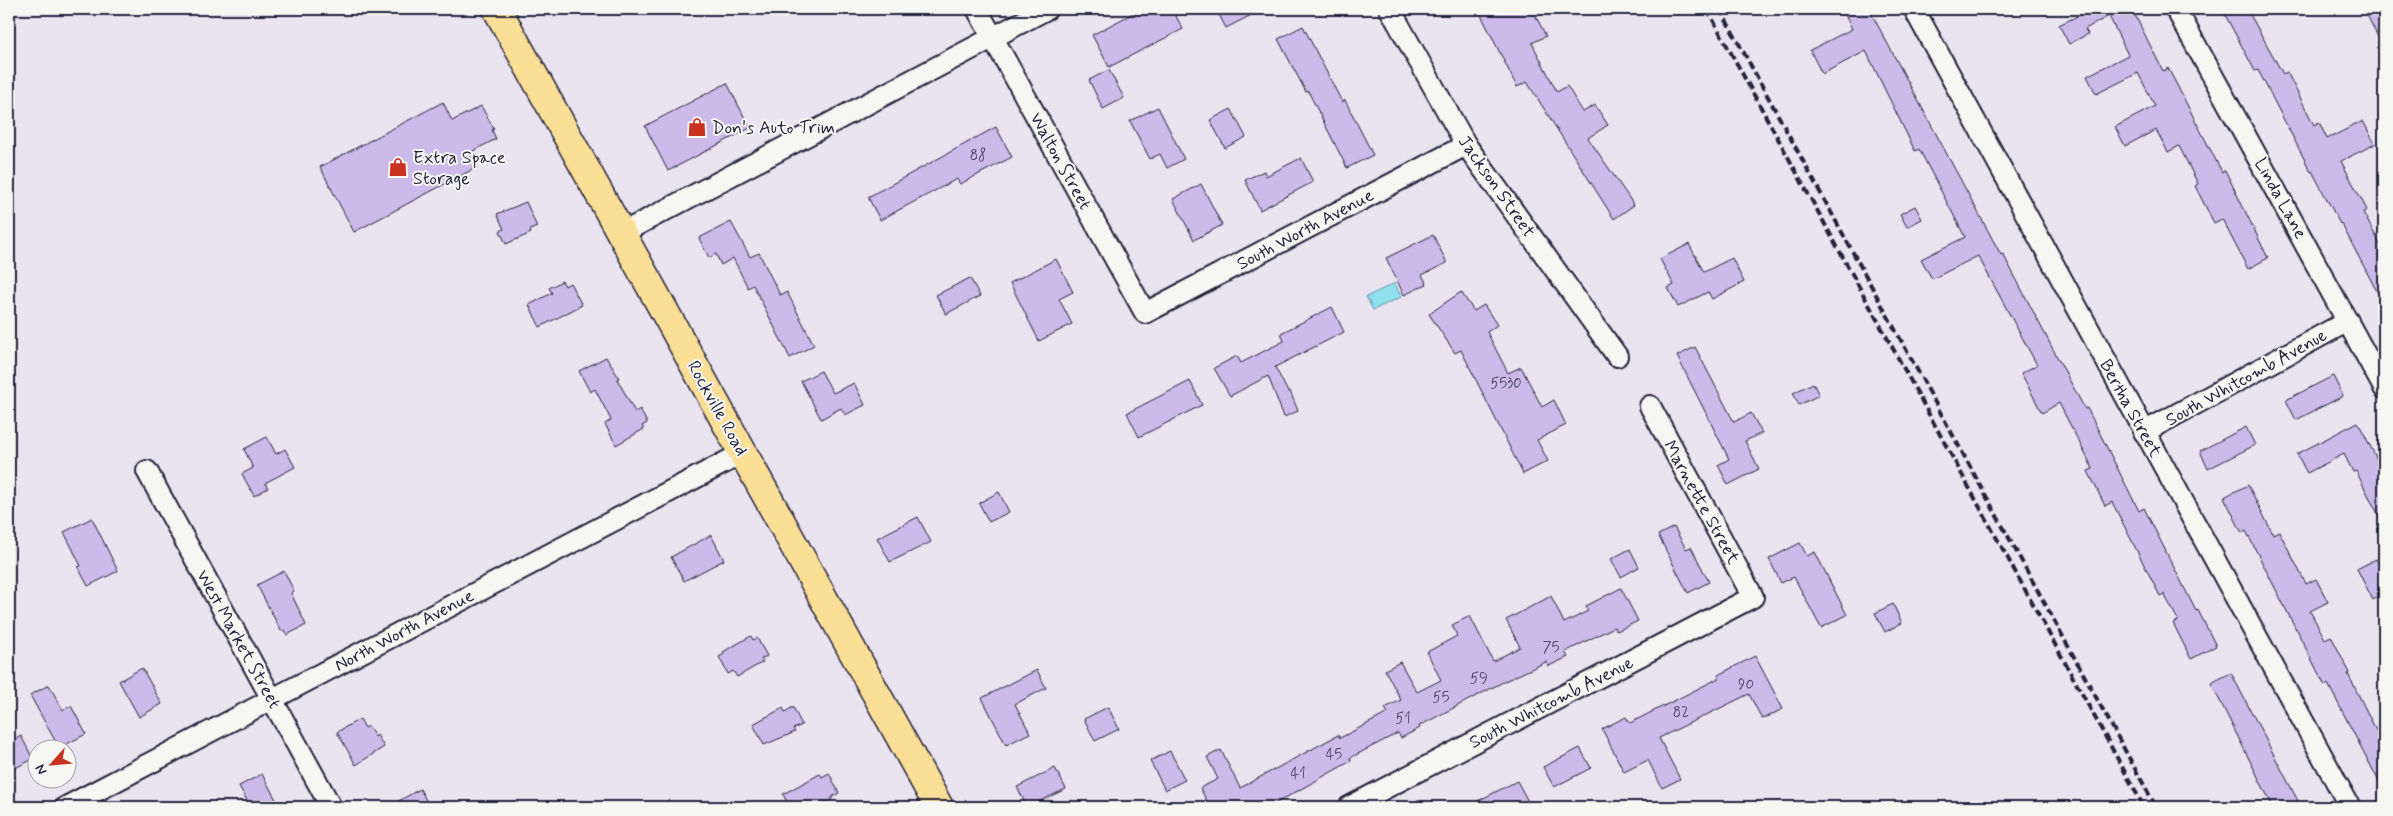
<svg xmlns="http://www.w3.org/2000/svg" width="2393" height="816" viewBox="0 0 2393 816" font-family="Mynerve,sans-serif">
  <rect width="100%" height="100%" fill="#e9e4f0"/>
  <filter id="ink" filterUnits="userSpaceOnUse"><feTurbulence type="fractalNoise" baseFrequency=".02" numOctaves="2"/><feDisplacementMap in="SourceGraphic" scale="10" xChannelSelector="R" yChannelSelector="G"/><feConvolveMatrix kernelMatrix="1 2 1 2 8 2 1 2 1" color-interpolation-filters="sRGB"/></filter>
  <g filter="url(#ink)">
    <polygon fill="#90e0ee" stroke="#6494a6" points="1395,283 1401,297 1373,310 1366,297"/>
    <g fill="#ccbaea" stroke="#22223b">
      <polygon points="1141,9 1172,9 1183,29 1109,67 1092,35"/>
      <polygon points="1216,9 1263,9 1226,28"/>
      <polygon points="1478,9 1532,9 1546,36 1532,43 1557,92 1567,86 1583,112 1595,105 1608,125 1588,138 1634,205 1614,219 1527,82 1517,87"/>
      <polygon points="1842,9 1869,9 2001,255 2003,254 2056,355 2085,409 2087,408 2139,511 2144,508 2196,611 2198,610 2216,646 2191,659 2173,623 2178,620 2164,594 2160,596 2112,502 2105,506 2088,471 2093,469 2059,403 2042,413 2021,373 2037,365 1978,256 1932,279 1921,259 1965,237 1919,149 1915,151 1866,51 1822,74 1810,50 1852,29"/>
      <polygon points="2092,9 2132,9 2163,71 2168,68 2222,172 2225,170 2268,258 2248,269 2222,219 2214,223 2195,186 2198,184 2179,146 2168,152 2156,130 2125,146 2115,127 2155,106 2138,73 2096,94 2087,76 2128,55 2109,16 2085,29 2088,34 2069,44 2059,25"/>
      <polygon points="2222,9 2247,9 2283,74 2287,72 2314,125 2319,122 2327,139 2363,121 2375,144 2341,161 2367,210 2363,212 2384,252 2384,305 2341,223 2340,224 2312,171 2311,172 2258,70 2255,71"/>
      <polygon points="2364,9 2384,9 2384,49"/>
      <polygon points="1303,26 1342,102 1345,100 1373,155 1347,168 1308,91 1306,92 1278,39"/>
      <polygon points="1109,70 1124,98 1103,109 1089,80"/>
      <polygon points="727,83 750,128 668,171 645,126"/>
      <polygon points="443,102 452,121 481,106 494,129 492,130 496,139 469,153 477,167 354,232 320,167"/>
      <polygon points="1158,107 1184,159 1167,168 1160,154 1150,159 1130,121"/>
      <polygon points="1231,109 1246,137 1225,148 1210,120"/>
      <polygon points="996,127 1012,157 960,184 957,179 880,220 868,197"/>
      <polygon points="1301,158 1313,182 1260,210 1245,180 1264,171 1266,176"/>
      <polygon points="1201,184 1222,225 1194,240 1173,199"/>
      <polygon points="526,202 537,227 530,230 531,233 506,244 500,231 504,229 497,214"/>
      <polygon points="1915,206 1922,219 1907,227 1900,214"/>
      <polygon points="731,222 750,257 759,253 780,295 787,292 814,345 790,358 753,285 748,288 733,258 721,265 716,254 709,258 699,238"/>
      <polygon points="1433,235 1447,263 1422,275 1427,284 1404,295 1386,258"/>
      <polygon points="1689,244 1704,272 1732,258 1744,282 1712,299 1708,292 1678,307 1668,288 1674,285 1660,259"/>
      <polygon points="1056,259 1073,292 1059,299 1072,324 1039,341 1010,283"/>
      <polygon points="970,278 980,296 946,314 936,295"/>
      <polygon points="562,281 565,286 570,283 582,305 540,327 529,305 552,293 549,288"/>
      <polygon points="1461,292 1474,311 1484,305 1497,325 1487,332 1508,373 1521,367 1542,407 1554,400 1566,425 1537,440 1548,461 1523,474 1461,350 1455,353 1429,314"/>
      <polygon points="1332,307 1344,332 1275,367 1288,392 1290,391 1298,411 1284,417 1268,376 1230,396 1214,368 1237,356 1241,363 1284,341 1281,333"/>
      <polygon points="1695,347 1734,422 1751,413 1762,433 1745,441 1759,469 1728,485 1718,465 1729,459 1677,356"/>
      <polygon points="606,357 619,378 617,379 635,412 640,409 647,423 642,426 644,429 616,445 605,424 611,420 595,389 590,392 579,371"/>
      <polygon points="821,371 833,393 854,383 865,405 845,415 841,408 821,419 801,381"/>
      <polygon points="2333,376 2343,396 2296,420 2286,400"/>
      <polygon points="1190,381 1202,405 1139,437 1127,413"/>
      <polygon points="1813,383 1819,395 1799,405 1793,393"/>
      <polygon points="2358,422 2384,473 2384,526 2356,471 2353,472 2344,454 2307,473 2297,454"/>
      <polygon points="2246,427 2255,445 2208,469 2200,451"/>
      <polygon points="267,437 276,454 285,449 295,467 265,483 268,488 254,496 242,474 253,468 244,449"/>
      <polygon points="2248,485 2273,534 2279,531 2306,584 2316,579 2328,602 2310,611 2325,639 2331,636 2350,673 2348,674 2384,746 2384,791 2328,684 2325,686 2246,531 2242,533 2224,497"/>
      <polygon points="999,492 1009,512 989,522 979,503"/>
      <polygon points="918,517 931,542 890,562 877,538"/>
      <polygon points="92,518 118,571 88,586 78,567 81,566 64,532"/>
      <polygon points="1674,527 1686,549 1691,547 1709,582 1688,593 1658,535"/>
      <polygon points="711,535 724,560 684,581 671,557"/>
      <polygon points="1800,543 1807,556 1815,552 1847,615 1821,628 1794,577 1781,583 1769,559"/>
      <polygon points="1630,549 1639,567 1621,577 1611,559"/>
      <polygon points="2376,559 2384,575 2384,594 2373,600 2357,569"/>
      <polygon points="284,571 294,591 291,593 306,625 287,635 284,630 281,631 257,585"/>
      <polygon points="1621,588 1638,621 1617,631 1614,627 1565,652 1568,657 1549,666 1546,662 1507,680 1419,726 1420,728 1401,738 1398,733 1350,758 1351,761 1269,807 1210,807 1200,788 1218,779 1207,757 1221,750 1240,788 1316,747 1338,735 1340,738 1388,713 1385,708 1401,700 1385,670 1400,662 1417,692 1441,680 1427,652 1457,636 1452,625 1470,616 1493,661 1520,647 1506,620 1551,596 1564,623 1588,611 1586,606"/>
      <polygon points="1893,604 1902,623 1885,632 1875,613"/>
      <polygon points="751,636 753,640 757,638 767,656 761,659 763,662 737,677 733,671 728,674 719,657 724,654 723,652"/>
      <polygon points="1755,656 1783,709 1762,719 1749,694 1659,738 1680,779 1662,788 1648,760 1624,772 1602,729 1626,717 1630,723 1719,678 1718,675"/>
      <polygon points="142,668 162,704 139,717 119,681"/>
      <polygon points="1037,670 1046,688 1015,704 1030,733 1006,745 982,698"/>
      <polygon points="2231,673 2298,801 2286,807 2273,807 2211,683"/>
      <polygon points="49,685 63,710 71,706 86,734 59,748 30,695"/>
      <polygon points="793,707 802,725 793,729 795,732 764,745 753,724 783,708 785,712"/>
      <polygon points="1108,707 1119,729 1095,741 1084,719"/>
      <polygon points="360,719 365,728 368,726 375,737 377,735 384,747 356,765 337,732"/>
      <polygon points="21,736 33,759 9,771 9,742"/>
      <polygon points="1580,748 1591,768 1554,787 1543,767"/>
      <polygon points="1170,751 1185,780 1165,790 1150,761"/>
      <polygon points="1055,768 1066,789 1027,807 1017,787"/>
      <polygon points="829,773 839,793 832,797 832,799 816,807 789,807 783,794 820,774 822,777"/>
      <polygon points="262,774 280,807 251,807 239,786"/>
      <polygon points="1517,781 1531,807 1466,807"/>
      <polygon points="420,789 430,807 388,807"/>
    </g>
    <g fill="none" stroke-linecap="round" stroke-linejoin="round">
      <g stroke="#22223b" stroke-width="24">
        <g id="street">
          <polyline points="977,9 1145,313 1466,145"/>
          <polyline points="1390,9 1466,145 1617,356"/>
          <polyline points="1914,9 2350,807"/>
          <polyline points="2176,9 2384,388"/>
          <polyline points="620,234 1047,9"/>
          <polyline points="2144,432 2348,321"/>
          <polyline points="147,471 331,807"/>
          <polyline points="66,807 743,453"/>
          <polyline points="1349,807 1753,597 1650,406"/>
        </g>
      </g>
      <g stroke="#22223b" stroke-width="31">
        <polyline id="primary" points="497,9 939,807"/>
      </g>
      <use href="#street" stroke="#f6f6f2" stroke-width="20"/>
      <use href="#primary" stroke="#fbdf96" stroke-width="28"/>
      <g stroke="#22223b" stroke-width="4" stroke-dasharray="8 4" stroke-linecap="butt">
        <polyline points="1707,9 2144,807"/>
        <polyline points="1720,9 2156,807"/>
      </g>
    </g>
  </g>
  <defs>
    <g id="shop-bare" transform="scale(1.5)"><path d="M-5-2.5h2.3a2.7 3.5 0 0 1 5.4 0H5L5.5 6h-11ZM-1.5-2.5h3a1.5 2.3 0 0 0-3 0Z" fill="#c8321e" stroke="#f6f6f2" stroke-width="2.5" paint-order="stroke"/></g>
  </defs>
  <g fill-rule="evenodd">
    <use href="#shop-bare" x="697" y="127"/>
    <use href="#shop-bare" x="398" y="167"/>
  </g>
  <g text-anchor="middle" stroke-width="4" stroke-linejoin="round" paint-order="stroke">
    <g font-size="15" fill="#4c4867">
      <text x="978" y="160">88</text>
      <text x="1506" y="388">5530</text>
      <text x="1551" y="652">75</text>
      <text x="1479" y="683">59</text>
      <text x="1746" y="689">90</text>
      <text x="1441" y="702">55</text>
      <text x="1681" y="717">82</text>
      <text x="1403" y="723">51</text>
      <text x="1334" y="759">45</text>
      <text x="1298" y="778">41</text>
    </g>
    <g font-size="18" fill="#22223b" stroke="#f6f6f2" text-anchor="start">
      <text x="712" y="133">Don's Auto Trim</text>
      <text x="413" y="163">Extra Space<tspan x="413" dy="21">Storage</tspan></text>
    </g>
    <g font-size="18" fill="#22223b" stroke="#f6f6f2">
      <text transform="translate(1061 161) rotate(61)" y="6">Walton Street</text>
      <text transform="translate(1497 186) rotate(55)" y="6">Jackson Street</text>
      <text transform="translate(2281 198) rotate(61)" y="6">Linda Lane</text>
      <text transform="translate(1305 229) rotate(-28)" y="6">South Worth Avenue</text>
      <text transform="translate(2246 377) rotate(-29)" y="6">South Whitcomb Avenue</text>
      <text transform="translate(718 408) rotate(61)" y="6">Rockville Road</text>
      <text transform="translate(2131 408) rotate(61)" y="6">Bertha Street</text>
      <text transform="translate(1702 502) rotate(61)" y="6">Marnette Street</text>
      <text transform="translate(404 630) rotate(-28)" y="6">North Worth Avenue</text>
      <text transform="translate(239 639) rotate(61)" y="6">West Market Street</text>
      <text transform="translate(1551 702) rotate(-27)" y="6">South Whitcomb Avenue</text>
    </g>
  </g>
  <rect width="2393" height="816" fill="none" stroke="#f6f6f2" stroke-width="30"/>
  <rect x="15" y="15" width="2363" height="786" fill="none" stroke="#22223b" stroke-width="2" filter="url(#ink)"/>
  <g transform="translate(52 764) rotate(243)"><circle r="24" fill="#f6f6f2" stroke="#a1a1a9"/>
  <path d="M0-4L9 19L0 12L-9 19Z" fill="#c8321e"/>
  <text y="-8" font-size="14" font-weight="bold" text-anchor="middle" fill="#22223b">N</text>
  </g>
</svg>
